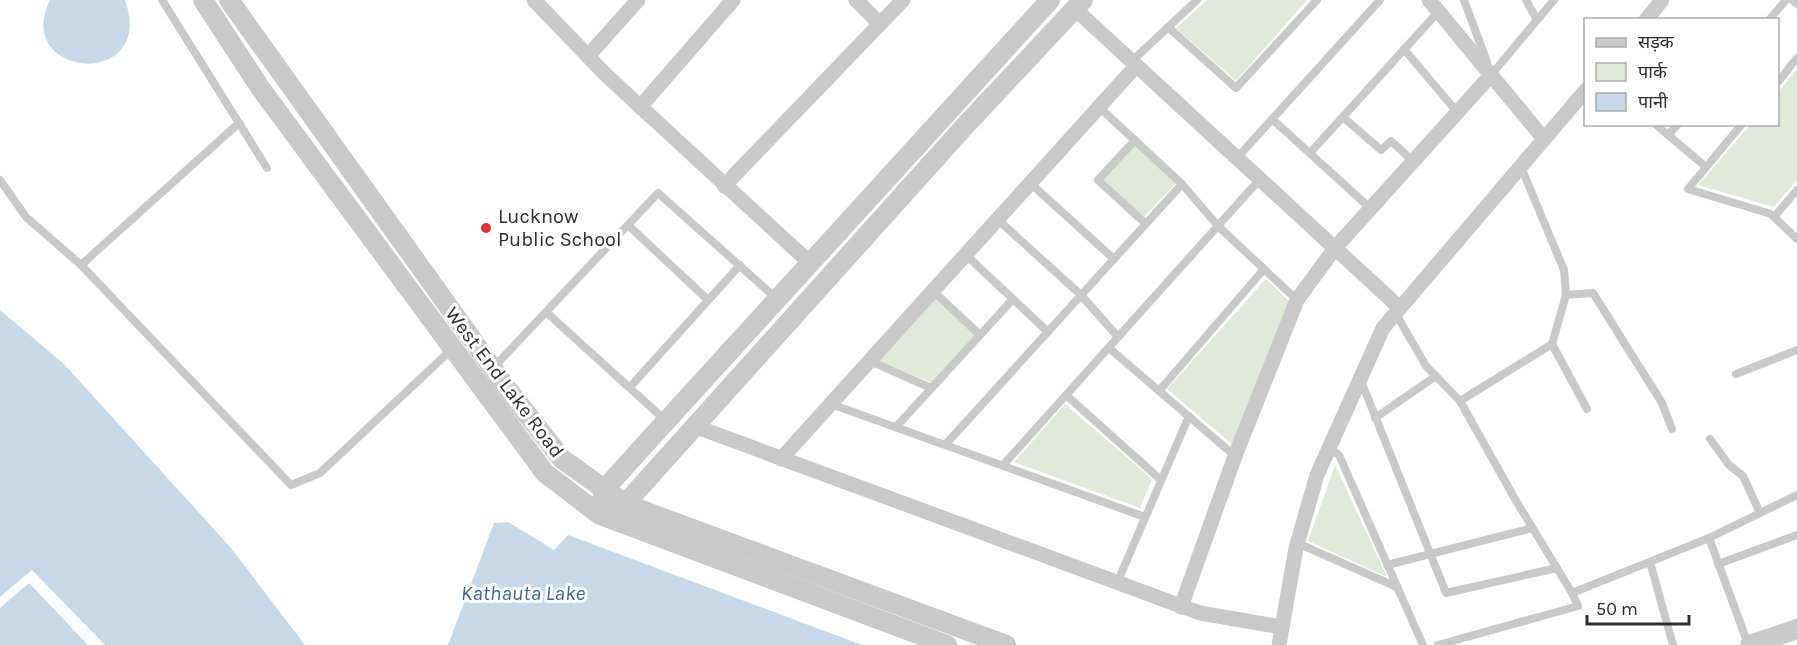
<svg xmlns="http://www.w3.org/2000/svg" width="1797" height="645" viewBox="0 0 1797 645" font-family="Karla,'Noto Sans Devanagari',sans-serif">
  <rect width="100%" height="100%" fill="#fff"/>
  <g fill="#e1e9d9">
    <polygon points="1207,0 1307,0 1236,81 1176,28"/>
    <polygon points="1797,69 1797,180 1774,207 1698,185 1750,125 1778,124 1778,92"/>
    <polygon points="1135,145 1176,183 1144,217 1103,179"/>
    <polygon points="1266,279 1290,302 1233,445 1167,389"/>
    <polygon points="933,297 975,335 932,383 877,360"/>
    <polygon points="1065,404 1152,479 1140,508 1014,462"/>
    <polygon points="1335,465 1387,577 1308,541"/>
  </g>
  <g fill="#c5d9e9">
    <path d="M50,0H125C157,91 11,78 50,0Z"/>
    <polygon points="0,310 64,364 231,548 305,645 105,645 32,570 0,597"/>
    <polygon points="508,522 554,550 568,535 862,645 448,645 494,523"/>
    <polygon points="29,583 88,645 0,645 0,608"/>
  </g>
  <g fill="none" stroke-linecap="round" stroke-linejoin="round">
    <g stroke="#c9c9c9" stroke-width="8">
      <polyline points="162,0 267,168"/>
      <polyline points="1464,0 1487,62"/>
      <polyline points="1526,0 1537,20"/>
      <polyline points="1792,0 1797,4"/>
      <polyline points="1769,20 1786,0"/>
      <polyline points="1168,27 1236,88 1317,0"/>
      <polyline points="1404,49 1457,112"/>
      <polyline points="1132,61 1197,0"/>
      <polyline points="1491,75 1554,0"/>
      <polyline points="1778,82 1797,58"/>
      <polyline points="1099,107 1182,184 1218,226 1297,300"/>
      <polyline points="1343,117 1381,150 1391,141 1413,161"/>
      <polyline points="1272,119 1370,208"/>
      <polyline points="1655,124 1706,167"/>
      <polyline points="1742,124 1688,189 1771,214 1797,239"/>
      <polyline points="1668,135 1678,124"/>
      <polyline points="1135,140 1098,180 1146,224"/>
      <polyline points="1310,153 1439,11"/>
      <polyline points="1237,158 1380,0"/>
      <polyline points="0,180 26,217 81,265 239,123"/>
      <polyline points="1030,183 1114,259"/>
      <polyline points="1774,217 1797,190"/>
      <polyline points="997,219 1081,295 1118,337"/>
      <polyline points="628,225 708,300"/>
      <polyline points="966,255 1048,332"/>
      <polyline points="81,265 291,485 320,473 452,349"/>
      <polyline points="933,291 980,335"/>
      <polyline points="1566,295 1593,293 1662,403 1672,429"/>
      <polyline points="546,312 665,420"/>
      <polyline points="1396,314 1426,366 1460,401 1515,499 1572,593"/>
      <polyline points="1552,344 1587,409"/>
      <polyline points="1109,348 1235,456"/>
      <polyline points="870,361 931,388"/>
      <polyline points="493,368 658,193 776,298"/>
      <polyline points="1736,374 1797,350"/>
      <polyline points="1358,384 1363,386 1446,593 1557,568"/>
      <polyline points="630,387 740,265"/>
      <polyline points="1159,391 1264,269"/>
      <polyline points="1066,395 1161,480"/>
      <polyline points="1460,401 1552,344 1566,295 1564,270 1521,167"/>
      <polyline points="831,404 1145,517"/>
      <polyline points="1375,418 1436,376"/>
      <polyline points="896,427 1013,299"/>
      <polyline points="1710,439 1729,465 1743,476 1760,513"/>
      <polyline points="946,444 1182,184"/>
      <polyline points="1329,448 1339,455 1423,645"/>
      <polyline points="1004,464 1260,179"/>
      <polyline points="1709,538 1748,644"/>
      <polyline points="1297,543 1397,587"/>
      <polyline points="1650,562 1673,645"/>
      <polyline points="1718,564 1797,535"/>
      <polyline points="1387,565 1532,528"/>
      <polyline points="1117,583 1189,416"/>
      <polyline points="1438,645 1578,606 1572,593 1709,538 1797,495"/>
    </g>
    <g stroke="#c9c9c9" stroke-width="15">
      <polyline points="534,0 606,75 810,263"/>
      <polyline points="856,0 880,24"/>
      <polyline points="1429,0 1544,139"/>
      <polyline points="1075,9 1400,308"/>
      <polyline points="1646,20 1662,0"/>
      <polyline points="588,56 638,0"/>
      <polyline points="640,107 733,0"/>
      <polyline points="724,186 903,0"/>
      <polyline points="694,426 1200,613 1281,627"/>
      <polyline points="781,459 1136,66"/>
      <polyline points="1181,607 1235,456 1297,300 1335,248 1491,75"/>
      <polyline points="1279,645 1296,548 1317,475 1383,328 1586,90"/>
    </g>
    <g stroke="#c9c9c9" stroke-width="20">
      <polyline points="203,0 261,89 545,473 600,515 947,645"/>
      <polyline points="229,0 509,391 562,459 625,504 1006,645"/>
      <polyline points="602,501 604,490 638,452 1050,0"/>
      <polyline points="616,508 625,504 964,127 1083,0"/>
      <polyline points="1750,645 1797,629"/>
    </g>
  </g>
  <circle fill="#e03031" stroke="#fff" stroke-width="2" cx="486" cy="228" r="6"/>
  <g text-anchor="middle" stroke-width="6" stroke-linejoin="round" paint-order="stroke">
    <g font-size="20" fill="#2c2c2c" stroke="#fff" text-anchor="start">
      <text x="498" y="223">Lucknow<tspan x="498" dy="23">Public School</tspan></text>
    </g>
    <g font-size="20" fill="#2c2c2c" stroke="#fff">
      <text transform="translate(505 382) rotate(53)" y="7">West End Lake Road</text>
    </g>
    <g font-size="21" font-style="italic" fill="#3d678b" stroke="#fff">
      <text x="523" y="600">Kathauta Lake</text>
    </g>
  </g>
  <rect x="1584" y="18" width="195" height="108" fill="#ffffff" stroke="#ababab" stroke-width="1.5"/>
  <rect x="1596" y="38" width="30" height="9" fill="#c9c9c9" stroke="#ababab" stroke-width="1.5"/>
  <text x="1638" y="48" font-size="18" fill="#2c2c2c">सड़क</text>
  <rect x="1596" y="63" width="30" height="18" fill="#e1e9d9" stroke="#ababab" stroke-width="1.5"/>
  <text x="1638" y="78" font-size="18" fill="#2c2c2c">पार्क</text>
  <rect x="1596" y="93" width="30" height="18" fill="#c5d9e9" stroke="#ababab" stroke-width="1.5"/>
  <text x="1638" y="108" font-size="18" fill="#2c2c2c">पानी</text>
  <path d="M1587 615v9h102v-9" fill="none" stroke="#2c2c2c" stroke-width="3"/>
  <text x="1596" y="615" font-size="18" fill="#2c2c2c" stroke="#ffffff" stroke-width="4.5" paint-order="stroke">50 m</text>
</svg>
